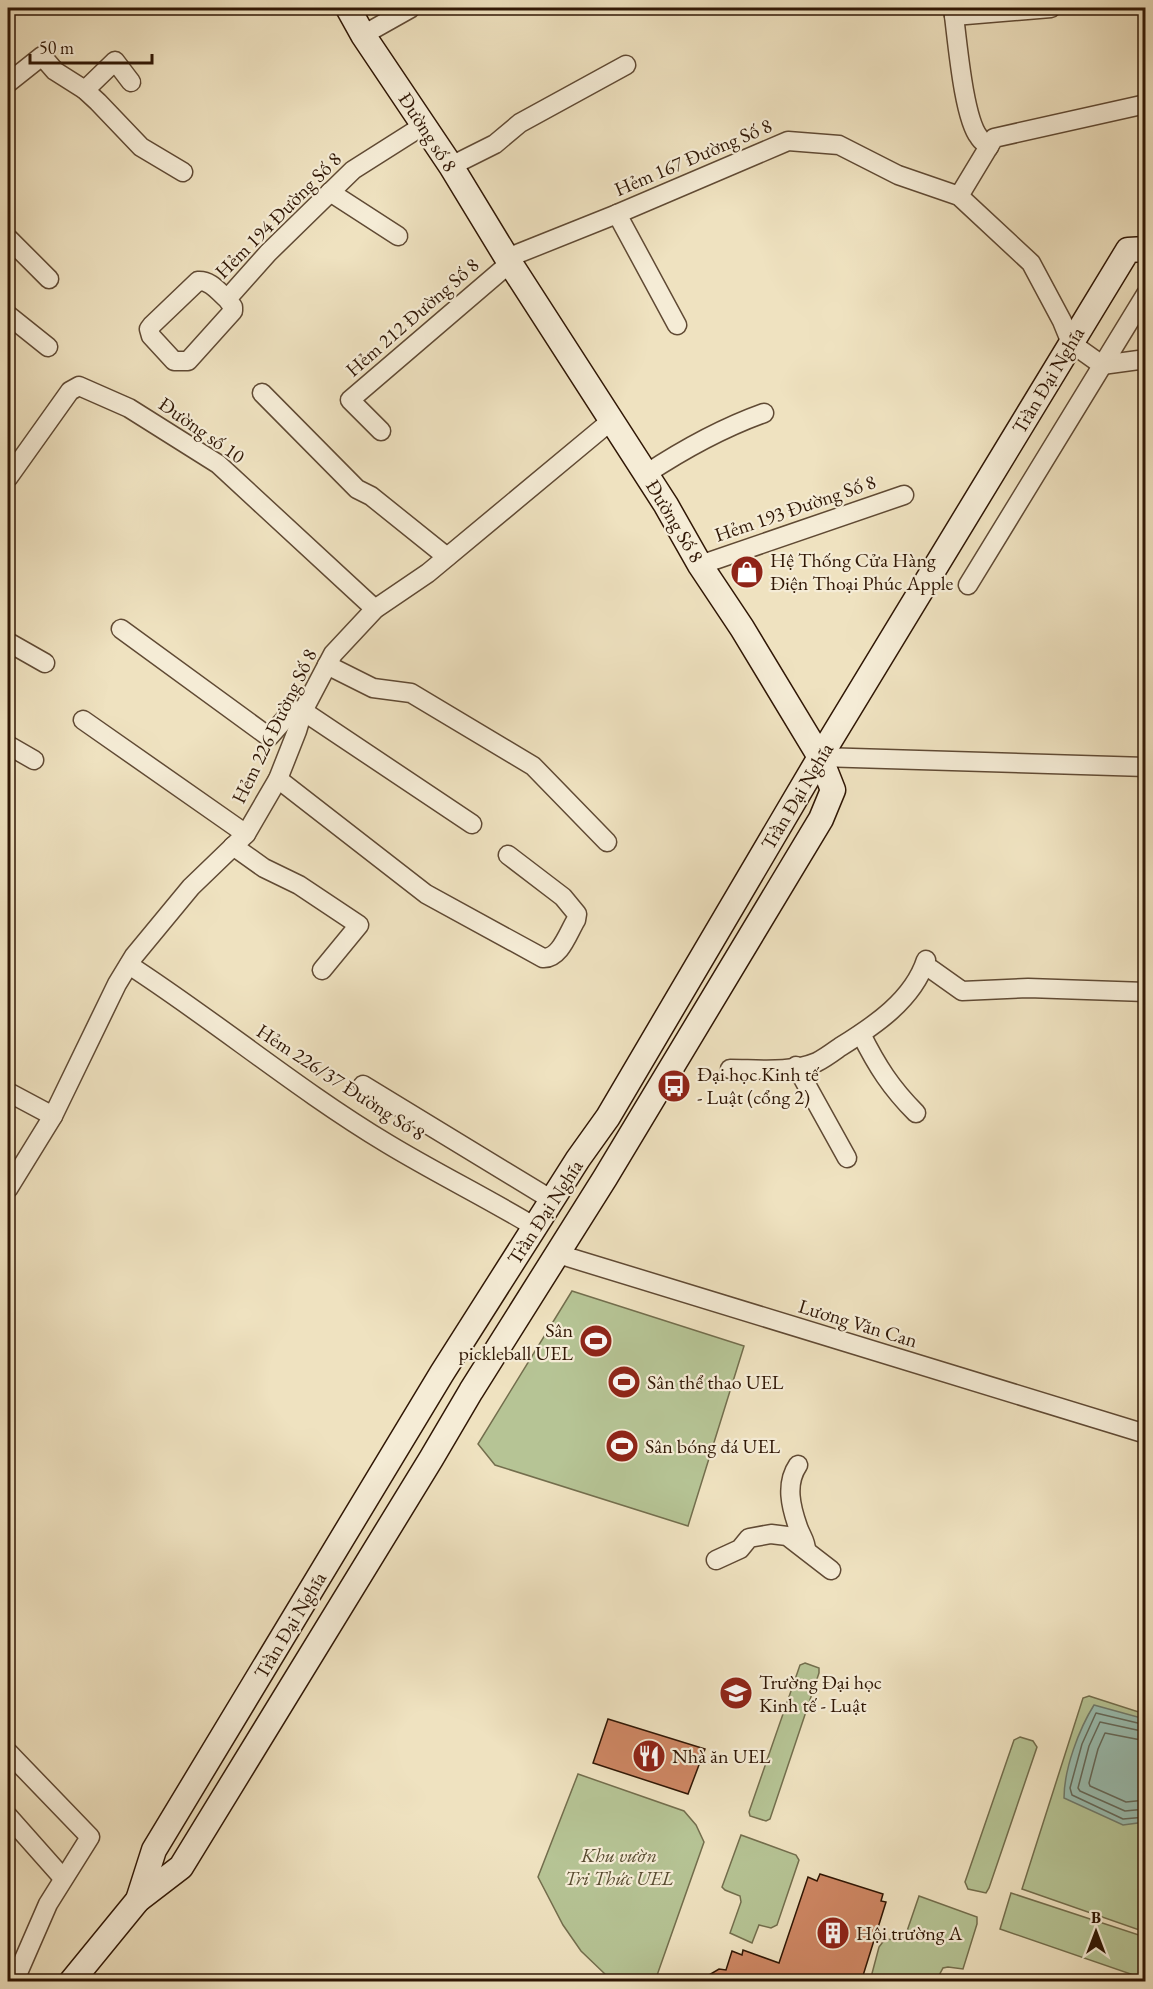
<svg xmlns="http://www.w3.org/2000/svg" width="1153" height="1989" viewBox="0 0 1153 1989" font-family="'EB Garamond',serif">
  <rect width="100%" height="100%" fill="#efe2c0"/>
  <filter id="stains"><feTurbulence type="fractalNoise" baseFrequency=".00333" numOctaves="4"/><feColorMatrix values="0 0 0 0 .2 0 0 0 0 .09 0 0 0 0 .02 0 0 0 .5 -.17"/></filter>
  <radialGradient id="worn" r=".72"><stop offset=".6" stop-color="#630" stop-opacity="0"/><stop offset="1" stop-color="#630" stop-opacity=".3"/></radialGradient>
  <g fill="#b6c495" stroke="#736e4d" stroke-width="1.5">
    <polygon points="572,1291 744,1346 688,1526 495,1465 478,1444"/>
    <polygon points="805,1663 819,1668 819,1673 770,1819 766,1821 750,1816 749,1812 800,1665"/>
    <polygon points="1089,1696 1145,1714 1145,1932 1022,1889 1083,1698"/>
    <polygon points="1020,1737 1033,1741 1037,1747 989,1888 986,1893 968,1889 965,1882 1014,1740"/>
    <polygon points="578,1774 684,1811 696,1825 704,1842 655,1981 614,1981 606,1975 581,1951 563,1925 538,1877"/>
    <polygon points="741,1835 796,1855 799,1860 777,1925 771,1928 759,1925 752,1943 730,1933 741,1902 740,1896 725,1890 722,1887"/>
    <polygon points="1011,1893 1145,1937 1145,1979 1000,1929"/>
    <polygon points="919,1896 977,1917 977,1924 963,1969 948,1967 943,1968 936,1981 870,1981 879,1947 885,1939 898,1940 905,1937"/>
  </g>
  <path fill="#9abeb1" stroke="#707b6c" stroke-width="1.5" d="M1094,1705L1145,1719V1822L1123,1825L1064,1798C1064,1769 1079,1729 1094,1705Z"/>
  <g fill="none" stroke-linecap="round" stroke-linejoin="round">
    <g stroke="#656a5b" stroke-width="1.5">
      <polyline points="1146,1725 1096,1713 1082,1744 1070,1788 1072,1795 1123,1819 1146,1817"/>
      <polyline points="1146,1732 1100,1722 1089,1746 1078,1788 1080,1791 1125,1811 1146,1809"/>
      <polyline points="1146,1741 1105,1733 1098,1749 1089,1783 1090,1786 1126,1802 1146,1800"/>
    </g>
  </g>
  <g fill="#ce8764" stroke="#301705" stroke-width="1.5">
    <polygon points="608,1719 705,1749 688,1794 593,1763"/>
    <polygon points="820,1874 883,1894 881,1901 886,1902 861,1982 697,1982 719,1969 726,1970 732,1951 742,1955 743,1950 779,1963 808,1877 817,1881"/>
  </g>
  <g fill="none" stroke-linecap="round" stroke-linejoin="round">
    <g stroke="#604a34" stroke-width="21">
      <g id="street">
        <path d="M953,8C957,36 963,117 979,137C981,141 986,144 989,147"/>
        <polyline points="954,16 1051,8"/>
        <polyline points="363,35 411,8"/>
        <polyline points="8,83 42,56 55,71 85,90 98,102 141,147 183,172"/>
        <polyline points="85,90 115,61 131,82"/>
        <polyline points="451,166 495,144 520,123 626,65"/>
        <polyline points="330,192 398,236"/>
        <polyline points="959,196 994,138 1146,104"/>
        <polyline points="617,214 677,325"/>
        <polyline points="8,238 49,279"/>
        <polyline points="507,258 617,214 788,141 839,145 898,175 959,196 1031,263 1062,321 1071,343 1102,365 1146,359"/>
        <path d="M227,299C218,291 210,280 198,281L152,325L149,329L151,336L174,361H188L233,311V307L227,299L268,253L353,170L424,125"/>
        <polyline points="8,315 48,347"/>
        <polyline points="262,393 357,489 371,496 447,557"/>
        <polyline points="381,431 350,400 510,263"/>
        <path d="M646,474C684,449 722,428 764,413"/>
        <polyline points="8,478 70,391 79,386 129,408 218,464 375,609"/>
        <polyline points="700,565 904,495"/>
        <polyline points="968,585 1146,294"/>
        <polyline points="121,629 269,737 293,710 303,711 472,824"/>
        <polyline points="8,642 45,663"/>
        <polyline points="327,665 373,688 411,693 533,766 607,842"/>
        <polyline points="83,720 246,834"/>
        <polyline points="8,745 34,760"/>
        <polyline points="820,757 1146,767"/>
        <path d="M278,779L426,894L543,958C560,959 568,933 576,920L577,914L563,897L508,855"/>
        <polyline points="233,846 264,868 299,885 359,925 322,970"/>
        <path d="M129,965C217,1022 298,1090 388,1144C436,1173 487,1198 535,1227"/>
        <polyline points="931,969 962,991 1028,988 1146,992"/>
        <path d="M861,1034C877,1066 891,1088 916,1113"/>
        <polyline points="796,1066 847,1158"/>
        <path d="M730,1069C757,1069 791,1073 817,1062C825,1058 833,1052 840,1047C874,1026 913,1000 926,960"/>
        <polyline points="363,1085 552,1200"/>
        <polyline points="8,1092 53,1116"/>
        <polyline points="8,1189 53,1116 117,984 134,956 191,887 246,834 278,779 297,731 303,711 333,654 375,609 428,573 612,420"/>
        <polyline points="558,1254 1146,1434"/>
        <path d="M798,1465C785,1484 791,1507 798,1527C801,1536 806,1541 806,1550"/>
        <polyline points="716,1560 740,1549 749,1538 771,1534 787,1536 831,1570"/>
        <polyline points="8,1752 90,1837 48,1904 14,1982"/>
        <polyline points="8,1816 63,1878"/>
      </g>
    </g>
    <g stroke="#301705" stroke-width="27">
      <g id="secondary">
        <polyline points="138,1900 154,1850 442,1373 578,1159 608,1117 820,757 1128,250 1146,249"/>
        <polyline points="71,1982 138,1900 181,1867 431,1459 471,1391 605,1178 821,819 833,790 820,757 742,628 700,565 666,505 510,263 451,166 363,35 348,8"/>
      </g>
    </g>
    <use href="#street" stroke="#f5ecd6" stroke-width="18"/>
    <use href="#secondary" stroke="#f5ecd6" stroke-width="24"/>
  </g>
  <defs>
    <g id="shop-disc" transform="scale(1.725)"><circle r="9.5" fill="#8f2418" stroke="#f5ecd6"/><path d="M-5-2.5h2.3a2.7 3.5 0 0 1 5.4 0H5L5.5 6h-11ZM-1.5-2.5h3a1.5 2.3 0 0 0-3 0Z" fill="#fff"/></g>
    <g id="bus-disc" transform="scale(1.725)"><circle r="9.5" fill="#8f2418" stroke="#f5ecd6"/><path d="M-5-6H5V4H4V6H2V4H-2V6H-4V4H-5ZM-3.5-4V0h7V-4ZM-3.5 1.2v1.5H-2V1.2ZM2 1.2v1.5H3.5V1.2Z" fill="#fff"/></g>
    <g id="stadium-disc" transform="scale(1.725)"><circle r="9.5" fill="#8f2418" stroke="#f5ecd6"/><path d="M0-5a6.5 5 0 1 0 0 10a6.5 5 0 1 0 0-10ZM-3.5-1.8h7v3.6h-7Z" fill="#fff"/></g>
    <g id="school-disc" transform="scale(1.725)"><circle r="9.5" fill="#8f2418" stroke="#f5ecd6"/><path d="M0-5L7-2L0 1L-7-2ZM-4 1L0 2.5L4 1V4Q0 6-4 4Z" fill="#fff"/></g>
    <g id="restaurant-disc" transform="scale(1.725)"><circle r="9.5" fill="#8f2418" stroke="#f5ecd6"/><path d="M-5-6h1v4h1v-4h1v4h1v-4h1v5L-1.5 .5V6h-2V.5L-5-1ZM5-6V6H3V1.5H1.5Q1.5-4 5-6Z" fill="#fff"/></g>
    <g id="building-disc" transform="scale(1.725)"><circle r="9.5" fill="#8f2418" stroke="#f5ecd6"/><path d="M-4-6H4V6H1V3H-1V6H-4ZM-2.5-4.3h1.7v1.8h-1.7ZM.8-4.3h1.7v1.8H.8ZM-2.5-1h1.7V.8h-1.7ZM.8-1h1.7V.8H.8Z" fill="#fff"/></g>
  </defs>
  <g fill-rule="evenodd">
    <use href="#shop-disc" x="747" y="572"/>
    <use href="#bus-disc" x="674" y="1086"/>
    <use href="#stadium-disc" x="596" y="1341"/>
    <use href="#stadium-disc" x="624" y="1382"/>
    <use href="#stadium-disc" x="622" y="1446"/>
    <use href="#school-disc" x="736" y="1693"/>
    <use href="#restaurant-disc" x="649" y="1756"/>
    <use href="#building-disc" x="833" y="1933"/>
  </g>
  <g text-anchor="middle" stroke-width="4.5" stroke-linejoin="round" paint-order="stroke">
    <g font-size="20" fill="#301705" stroke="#f5ecd6">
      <text transform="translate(428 132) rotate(57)" y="7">Đường số 8</text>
      <text transform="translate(693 157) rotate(-23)" y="7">Hẻm 167 Đường Số 8</text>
      <text transform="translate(278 215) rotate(-45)" y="7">Hẻm 194 Đường Số 8</text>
      <text transform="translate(412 317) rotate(-41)" y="7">Hẻm 212 Đường Số 8</text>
      <text transform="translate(1048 380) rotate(-59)" y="7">Trần Đại Nghĩa</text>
      <text transform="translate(202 430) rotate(35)" y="7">Đường số 10</text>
      <text transform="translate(795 508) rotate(-19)" y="7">Hẻm 193 Đường Số 8</text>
      <text transform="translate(675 521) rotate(59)" y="7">Đường Số 8</text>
      <text transform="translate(274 726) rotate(-64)" y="7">Hẻm 226 Đường Số 8</text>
      <text transform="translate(797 796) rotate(-59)" y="7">Trần Đại Nghĩa</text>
      <text transform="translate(341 1082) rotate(33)" y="7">Hẻm 226/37 Đường Số 8</text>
      <text transform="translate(545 1212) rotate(-57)" y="7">Trần Đại Nghĩa</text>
      <text transform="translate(858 1323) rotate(17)" y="7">Lương Văn Can</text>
      <text transform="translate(290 1625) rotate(-59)" y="7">Trần Đại Nghĩa</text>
    </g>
    <g font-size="20" fill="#301705" stroke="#f5ecd6" text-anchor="start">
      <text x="770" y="567">Hệ Thống Cửa Hàng<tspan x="770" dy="23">Điện Thoại Phúc Apple</tspan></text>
      <text x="697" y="1081">Đại học Kinh tế<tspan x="697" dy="23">- Luật (cổng 2)</tspan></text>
      <text x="573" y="1337" text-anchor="end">Sân<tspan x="573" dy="23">pickleball UEL</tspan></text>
      <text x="647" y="1389">Sân thể thao UEL</text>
      <text x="645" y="1453">Sân bóng đá UEL</text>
      <text x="759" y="1689">Trường Đại học<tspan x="759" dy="23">Kinh tế - Luật</tspan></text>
      <text x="672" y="1763">Nhà ăn UEL</text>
      <text x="856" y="1940">Hội trường A</text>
    </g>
    <g font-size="20" font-style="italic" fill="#584b30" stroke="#f5ecd6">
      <text x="619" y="1862">Khu vườn<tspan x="619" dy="23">Tri Thức UEL</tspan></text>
    </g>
  </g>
  <rect width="1153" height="1989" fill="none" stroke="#efe2c0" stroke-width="30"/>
  <rect x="9" y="9" width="1135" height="1971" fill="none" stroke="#301705" stroke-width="3"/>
  <rect x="15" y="15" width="1123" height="1959" fill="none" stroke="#301705" stroke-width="1.5"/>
  <g transform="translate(1096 1932)" stroke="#f5ecd6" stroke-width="4.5" paint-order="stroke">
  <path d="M0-4.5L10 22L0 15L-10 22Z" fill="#301705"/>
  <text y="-9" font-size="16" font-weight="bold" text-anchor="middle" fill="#301705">B</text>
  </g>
  <path d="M30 54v9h122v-9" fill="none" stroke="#301705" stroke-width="3"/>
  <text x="39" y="54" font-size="18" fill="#301705" stroke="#f5ecd6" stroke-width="4.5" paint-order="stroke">50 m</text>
  <rect width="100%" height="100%" filter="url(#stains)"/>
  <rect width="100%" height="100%" fill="url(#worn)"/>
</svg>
